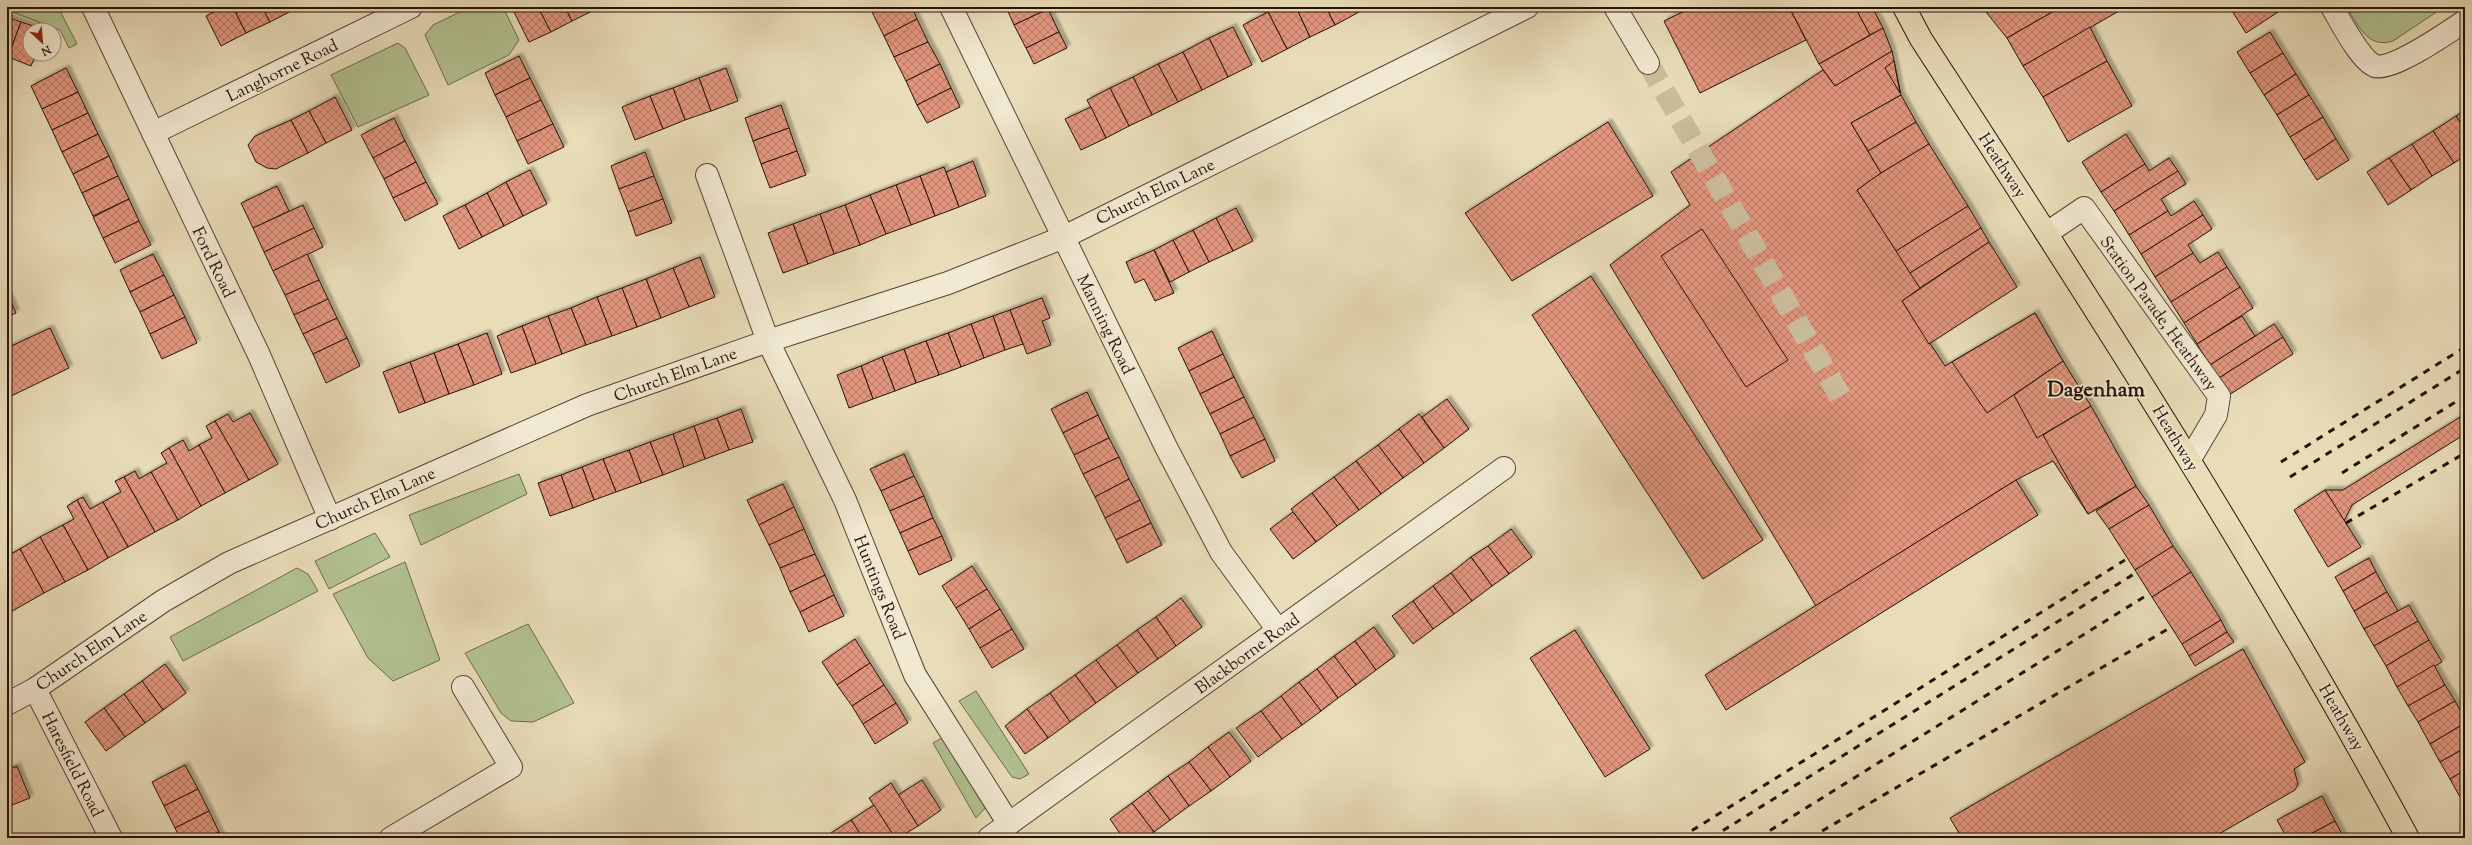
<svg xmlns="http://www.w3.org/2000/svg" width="2472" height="845" viewBox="0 0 2472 845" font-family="'Sorts Mill Goudy',serif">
  <defs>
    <pattern id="building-cross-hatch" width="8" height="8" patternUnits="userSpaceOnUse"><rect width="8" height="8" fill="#e2967e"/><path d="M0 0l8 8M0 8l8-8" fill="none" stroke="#b77965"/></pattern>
    <filter id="shadow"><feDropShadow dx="3.5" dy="-3.5" stdDeviation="1" flood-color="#0004"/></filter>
  </defs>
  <rect width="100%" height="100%" fill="#e9ddb9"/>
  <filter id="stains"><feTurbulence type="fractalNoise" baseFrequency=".005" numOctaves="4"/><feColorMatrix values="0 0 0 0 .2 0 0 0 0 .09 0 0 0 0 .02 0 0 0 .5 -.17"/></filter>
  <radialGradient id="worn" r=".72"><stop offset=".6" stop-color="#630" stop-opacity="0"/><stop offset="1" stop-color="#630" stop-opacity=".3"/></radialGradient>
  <g fill="#b3c291" stroke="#6c6a4c">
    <polygon points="7,7 58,7 77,44 69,48 60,30 7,10"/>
    <polygon points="470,7 503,7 519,40 509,55 448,85 425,35 433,25"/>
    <path d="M2347,7H2444L2393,41C2367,49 2358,25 2347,7Z"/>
    <polygon points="398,43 405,48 429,95 358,127 331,75"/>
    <polygon points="519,474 527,494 421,545 409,515"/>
    <polygon points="375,533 390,557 329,589 315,561"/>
    <polygon points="405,562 440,660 393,681 368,658 333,594"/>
    <polygon points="297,568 308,574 318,591 183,661 170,637"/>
    <polygon points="528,624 574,703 533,722 511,721 501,713 465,653"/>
    <polygon points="976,691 1029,774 1020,779 1012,777 959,701"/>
    <polygon points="947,735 987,806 976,818 933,743"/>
  </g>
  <g fill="url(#building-cross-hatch)" stroke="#261108" filter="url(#shadow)">
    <polygon points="223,7 233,7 246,33 221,46 206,16"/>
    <polygon points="233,7 262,7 270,22 246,33"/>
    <polygon points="262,7 294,7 295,9 270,22"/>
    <polygon points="524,7 538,7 551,32 529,42 514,12"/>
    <polygon points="538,7 565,7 572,21 551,32"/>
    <polygon points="565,7 593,7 594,10 572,21"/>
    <polygon points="883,7 912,7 917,19 884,36 872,12"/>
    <polygon points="1006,7 1047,7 1048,9 1014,25"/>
    <polygon points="1278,7 1296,7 1310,37 1287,49 1268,12"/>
    <polygon points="1296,7 1326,7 1335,25 1310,37"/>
    <polygon points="1326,7 1356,7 1359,12 1335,25"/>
    <polygon points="1693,7 1789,7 1806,40 1700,93 1664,21"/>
    <polygon points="1789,7 1855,7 1870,35 1819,64"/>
    <polygon points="1855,7 1872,7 1883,28 1870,35"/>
    <polygon points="1982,7 2061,7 2007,38"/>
    <polygon points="2061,7 2126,7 2023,66 2007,38"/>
    <polygon points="2238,7 2275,7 2278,12 2246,33 2232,11"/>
    <polygon points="1048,9 1059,32 1026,48 1014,25"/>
    <polygon points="1268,12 1287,49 1262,62 1243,25"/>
    <polygon points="7,17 21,22 8,57 7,57"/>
    <polygon points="917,19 928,42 894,57 884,36"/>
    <polygon points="21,22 46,30 30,30 30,54 36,54 31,66 8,57"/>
    <polygon points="1233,27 1252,65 1228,77 1209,38"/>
    <polygon points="2090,27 2107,61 2043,97 2023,66"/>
    <polygon points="1883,28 1892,51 1835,86 1819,64"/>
    <polygon points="1059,32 1067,48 1034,64 1026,48"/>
    <polygon points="2270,32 2283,53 2250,73 2237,52"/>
    <polygon points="1209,38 1228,77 1202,90 1183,52"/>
    <polygon points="928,42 940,64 906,81 894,57"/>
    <polygon points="1892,51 1901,95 1851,123 1881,173 1857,190 1920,288 1902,301 1945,366 2035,313 2136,486 2088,514 2053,461 2016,480 1816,606 1610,265 1690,205 1671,172 1823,70 1835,86"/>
    <polygon points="1183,52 1202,90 1178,102 1158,64"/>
    <polygon points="2283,53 2296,74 2264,95 2250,73"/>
    <polygon points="519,56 530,78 495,95 485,73"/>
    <polygon points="1894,61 1900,93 1885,68"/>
    <polygon points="2107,61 2132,106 2068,142 2043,97"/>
    <polygon points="940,64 951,88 917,105 906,81"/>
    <polygon points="1158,64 1178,102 1152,115 1133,77"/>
    <polygon points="66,68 78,92 42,109 31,86"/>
    <polygon points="726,68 738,101 711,111 699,78"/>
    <polygon points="2296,74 2309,95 2277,115 2264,95"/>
    <polygon points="1133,77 1152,115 1129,126 1110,88"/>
    <polygon points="530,78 541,100 506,117 495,95"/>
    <polygon points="699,78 711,111 685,120 673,88"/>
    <polygon points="673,88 685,120 663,129 650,96"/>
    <polygon points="951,88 960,107 927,123 917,105"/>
    <polygon points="1110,88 1129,126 1106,138 1087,100"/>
    <polygon points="78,92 88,113 52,130 42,109"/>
    <polygon points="1901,95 1916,122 1868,151 1851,123"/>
    <polygon points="2309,95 2323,117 2290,137 2277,115"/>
    <polygon points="650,96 663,129 635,140 622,107"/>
    <polygon points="335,97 352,130 326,143 309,111"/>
    <polygon points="541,100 553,124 517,141 506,117"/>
    <polygon points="781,105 789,128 753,141 745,118"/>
    <polygon points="1091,107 1106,138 1081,150 1065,119"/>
    <polygon points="309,111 326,143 308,153 291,120"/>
    <polygon points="2465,111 2465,130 2456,116"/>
    <polygon points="88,113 98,134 62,152 52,130"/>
    <polygon points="2456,116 2465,130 2465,156 2454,163 2433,131"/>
    <polygon points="2323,117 2336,139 2304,160 2290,137"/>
    <polygon points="394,118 405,141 373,158 361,135"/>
    <polygon points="291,120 308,153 276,169 267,168 256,162 248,145 255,136"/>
    <polygon points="1608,122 1653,196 1512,281 1465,213"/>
    <polygon points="1916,122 1929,144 1881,173 1868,151"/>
    <polygon points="553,124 564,147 528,164 517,141"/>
    <polygon points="789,128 797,151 761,164 753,141"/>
    <polygon points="2433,131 2454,163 2432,176 2412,144"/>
    <polygon points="98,134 109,156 73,174 62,152"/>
    <polygon points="2126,134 2145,164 2101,192 2082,162"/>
    <polygon points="2336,139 2349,160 2317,180 2304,160"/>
    <polygon points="405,141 416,162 384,179 373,158"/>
    <polygon points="1929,144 1968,206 1896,251 1857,190 1881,173"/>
    <polygon points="2412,144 2432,176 2411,190 2389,158"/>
    <polygon points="797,151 806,175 770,188 761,164"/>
    <polygon points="645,152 654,176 619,189 611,166"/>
    <polygon points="109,156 118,176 82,193 73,174"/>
    <polygon points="2169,158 2178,171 2114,211 2101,192 2145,164 2149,171"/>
    <polygon points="2389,158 2411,190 2388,205 2367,172"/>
    <polygon points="973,161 986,196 959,207 946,172"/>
    <polygon points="416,162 426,182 393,198 384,179"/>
    <polygon points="944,167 959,207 935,216 920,176"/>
    <polygon points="530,170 547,204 523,216 506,182"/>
    <polygon points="2178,171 2186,184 2161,199 2168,211 2129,235 2114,211"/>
    <polygon points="118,176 129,199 93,216 82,193"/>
    <polygon points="654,176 663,199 628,212 619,189"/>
    <polygon points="920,176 935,216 911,225 896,185"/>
    <polygon points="426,182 438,204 405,221 393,198"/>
    <polygon points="506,182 523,216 504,226 487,193"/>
    <polygon points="896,185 911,225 886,234 870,195"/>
    <polygon points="277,186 289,211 253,228 241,203"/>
    <polygon points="487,193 504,226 482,237 465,205"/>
    <polygon points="870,195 886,234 860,245 845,205"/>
    <polygon points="129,199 139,221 103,238 93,217"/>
    <polygon points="663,199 672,223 636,236 628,212"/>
    <polygon points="2194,201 2203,215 2141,254 2129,235 2168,211 2171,216"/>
    <polygon points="303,205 314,228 264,252 253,228"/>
    <polygon points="465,205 482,237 459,249 443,216"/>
    <polygon points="845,205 860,245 834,254 820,214"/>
    <polygon points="1968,206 1981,228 1910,273 1896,251"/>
    <polygon points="1236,208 1253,241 1233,251 1216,218"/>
    <polygon points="820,214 834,254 808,264 793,224"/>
    <polygon points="2203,215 2212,229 2188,245 2193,253 2155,277 2141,254"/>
    <polygon points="1216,218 1233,251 1209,262 1193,230"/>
    <polygon points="139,221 151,245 115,263 103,238"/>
    <polygon points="793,224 808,264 783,273 768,233"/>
    <polygon points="314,228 323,247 273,271 264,252"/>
    <polygon points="1981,228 1989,242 1920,288 1910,273"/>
    <polygon points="1702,229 1788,360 1746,387 1661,256"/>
    <polygon points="1193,230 1209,262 1189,272 1173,240"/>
    <polygon points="1173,240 1189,272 1170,282 1154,250"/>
    <polygon points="1989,242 2017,287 1929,344 1902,301"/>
    <polygon points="1154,250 1174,293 1155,301 1144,279 1135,283 1126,262"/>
    <polygon points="2218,252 2227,267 2171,302 2155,277 2193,253 2200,263"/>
    <polygon points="153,254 164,275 130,292 120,270"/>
    <polygon points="307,254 319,280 285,295 273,271"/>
    <polygon points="700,257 715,297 689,307 673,268"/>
    <polygon points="2227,267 2240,287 2184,323 2171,302"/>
    <polygon points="673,268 689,307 661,318 646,279"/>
    <polygon points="164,275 174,295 140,312 130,292"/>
    <polygon points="1591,276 1763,540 1703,579 1532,315"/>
    <polygon points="646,279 661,318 637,327 622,288"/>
    <polygon points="319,280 328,299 294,315 285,295"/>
    <polygon points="2240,287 2253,308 2197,344 2184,323"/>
    <polygon points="622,288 637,327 612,336 597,297"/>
    <polygon points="7,293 16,313 7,317"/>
    <polygon points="174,295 185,317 150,334 140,312"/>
    <polygon points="597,297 612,336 586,345 571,308"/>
    <polygon points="1042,298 1050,318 1042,321 1051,345 1027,354 1010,310"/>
    <polygon points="328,299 337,318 303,334 294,315"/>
    <polygon points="571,308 586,345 562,354 548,316"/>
    <polygon points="1010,310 1023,344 1005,350 993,316"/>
    <polygon points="2035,313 2063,361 1987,413 1952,362"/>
    <polygon points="548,316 562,354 536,364 522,326"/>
    <polygon points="993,316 1005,350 984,358 971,324"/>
    <polygon points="2242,316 2255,336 2210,365 2197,344"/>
    <polygon points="185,317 197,343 162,359 150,334"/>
    <polygon points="337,318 347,338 313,354 303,334"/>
    <polygon points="971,324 984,358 961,367 948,333"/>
    <polygon points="2274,324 2283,337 2219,378 2210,365"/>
    <polygon points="522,326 536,364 511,373 497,336"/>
    <polygon points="50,328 69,368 7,398 7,348"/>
    <polygon points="1212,331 1223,354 1189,371 1178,348"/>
    <polygon points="487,333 502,374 474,385 458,344"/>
    <polygon points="948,333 961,367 939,375 926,341"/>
    <polygon points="2283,337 2293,354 2229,395 2219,378"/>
    <polygon points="347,338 360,366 326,383 313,354"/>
    <polygon points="926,341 939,375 916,383 904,349"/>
    <polygon points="458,344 474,385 449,394 434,353"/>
    <polygon points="904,349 916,383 895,391 882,357"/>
    <polygon points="434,353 449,394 425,403 410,362"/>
    <polygon points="1223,354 1234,377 1200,394 1189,371"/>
    <polygon points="882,357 895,391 873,399 861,366"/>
    <polygon points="2063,361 2091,406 2037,438 2014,395"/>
    <polygon points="410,362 425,403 399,413 383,372"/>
    <polygon points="861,366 873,399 849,408 837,375"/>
    <polygon points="1234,377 1244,397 1210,414 1200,394"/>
    <polygon points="1087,392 1098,415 1063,433 1051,409"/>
    <polygon points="1244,397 1254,417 1220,434 1210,414"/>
    <polygon points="1447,399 1469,429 1444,448 1422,417"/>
    <polygon points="2091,406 2136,486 2088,514 2043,435"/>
    <polygon points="741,409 753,442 729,450 717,418"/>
    <polygon points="250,413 278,464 249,480 215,421 228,414 233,422"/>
    <polygon points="1419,414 1444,448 1424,463 1399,429"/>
    <polygon points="2465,414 2465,434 2352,505 2344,521 2325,490 2343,490"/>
    <polygon points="1098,415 1109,438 1074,455 1063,433"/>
    <polygon points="1254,417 1265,439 1230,456 1220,434"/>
    <polygon points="717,418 729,450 705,459 694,426"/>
    <polygon points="215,421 249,480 225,493 199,445 212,438 206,426"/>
    <polygon points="694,426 705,459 684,467 673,434"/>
    <polygon points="1399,429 1424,463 1403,478 1378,445"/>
    <polygon points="673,434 684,467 663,475 650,442"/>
    <polygon points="1109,438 1119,457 1083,474 1074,455"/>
    <polygon points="1265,439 1275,461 1242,478 1230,456"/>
    <polygon points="183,440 189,451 199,445 225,493 201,506 169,448"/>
    <polygon points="650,442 663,475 641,483 629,450"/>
    <polygon points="1378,445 1403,478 1381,494 1356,461"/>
    <polygon points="169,448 201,506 178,520 151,472 167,463 161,453"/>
    <polygon points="629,450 641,483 616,492 603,459"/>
    <polygon points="904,454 914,476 881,491 870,469"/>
    <polygon points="1119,457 1129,479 1095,497 1083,474"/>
    <polygon points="603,459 616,492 594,500 582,467"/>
    <polygon points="1356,461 1381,494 1359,510 1334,477"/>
    <polygon points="582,467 594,500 573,508 561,475"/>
    <polygon points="135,471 139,479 151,472 178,520 155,532 124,477"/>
    <polygon points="561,475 573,508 550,516 538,483"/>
    <polygon points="914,476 924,496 890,511 881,491"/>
    <polygon points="124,477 155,532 128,547 103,502 121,492 115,481"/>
    <polygon points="1334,477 1359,510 1337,526 1312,493"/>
    <polygon points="1129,479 1140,500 1105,518 1095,497"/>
    <polygon points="2016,480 2038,515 1726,710 1705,675"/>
    <polygon points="783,484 794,507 759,525 747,500"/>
    <polygon points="2136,486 2149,505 2109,529 2096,511"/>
    <polygon points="2325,490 2361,547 2328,567 2294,510"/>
    <polygon points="1312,493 1337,526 1316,542 1291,509"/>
    <polygon points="924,496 933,518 900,533 890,511"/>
    <polygon points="83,497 90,509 103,502 128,547 108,558 77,500"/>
    <polygon points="77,500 108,558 88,570 63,525 74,519 67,506"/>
    <polygon points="1140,500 1151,523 1116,540 1105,518"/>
    <polygon points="2149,505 2173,546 2135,570 2109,529"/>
    <polygon points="794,507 804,529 769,545 759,525"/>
    <polygon points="1293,512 1316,542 1293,559 1270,529"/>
    <polygon points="933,518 942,536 908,551 900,533"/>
    <polygon points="1151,523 1162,545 1127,563 1116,540"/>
    <polygon points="63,525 88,570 65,582 40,537"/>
    <polygon points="804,529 815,554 780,568 769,545"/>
    <polygon points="1511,529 1532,557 1509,574 1488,546"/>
    <polygon points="942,536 952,560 919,575 908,551"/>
    <polygon points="40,537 65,582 44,593 20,549"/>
    <polygon points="1488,546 1509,574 1492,586 1471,557"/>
    <polygon points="2173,546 2191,572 2152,597 2135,570"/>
    <polygon points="20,549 44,593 7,614 7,556"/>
    <polygon points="815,554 825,575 790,592 780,568"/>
    <polygon points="1471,557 1492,586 1472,601 1451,573"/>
    <polygon points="2369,558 2376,572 2343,591 2335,577"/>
    <polygon points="972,566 987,589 956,608 942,586"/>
    <polygon points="2191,572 2221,620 2182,644 2152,597"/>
    <polygon points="2376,572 2387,592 2354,611 2343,591"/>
    <polygon points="1451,573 1472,601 1454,614 1433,586"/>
    <polygon points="825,575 834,595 800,612 790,592"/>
    <polygon points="1433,586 1454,614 1433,629 1413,601"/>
    <polygon points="987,589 1000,609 969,629 956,608"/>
    <polygon points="2387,592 2398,611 2364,629 2354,611"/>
    <polygon points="834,595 844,616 809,632 800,612"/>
    <polygon points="1181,598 1202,627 1176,646 1156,617"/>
    <polygon points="1413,601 1433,629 1413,644 1392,616"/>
    <polygon points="2409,605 2418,621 2374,646 2364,629"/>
    <polygon points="1000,609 1012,629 980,648 969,629"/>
    <polygon points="1156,617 1176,646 1158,659 1137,630"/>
    <polygon points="2221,620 2227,632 2189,656 2182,644"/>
    <polygon points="2418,621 2429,640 2386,666 2374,646"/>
    <polygon points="1374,627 1395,656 1376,670 1355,641"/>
    <polygon points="1012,629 1024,649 992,668 980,648"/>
    <polygon points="1137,630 1158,659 1138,673 1117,645"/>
    <polygon points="1575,630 1650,749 1605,777 1530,658"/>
    <polygon points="2227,632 2234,642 2195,666 2189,656"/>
    <polygon points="855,639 870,663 837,685 822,662"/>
    <polygon points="2429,640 2442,662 2397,687 2386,666"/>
    <polygon points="1355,641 1376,670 1356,685 1334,656"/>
    <polygon points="1117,645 1138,673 1117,688 1096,660"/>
    <polygon points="2243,649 2305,762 2294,769 2298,784 2295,790 2212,838 1962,838 1950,818"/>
    <polygon points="1334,656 1356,685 1338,698 1317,669"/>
    <polygon points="1096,660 1117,688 1096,703 1075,675"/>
    <polygon points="870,663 884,685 852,706 837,685"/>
    <polygon points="165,664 186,693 163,710 142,681"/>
    <polygon points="2434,665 2445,685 2408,706 2397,687"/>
    <polygon points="1317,669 1338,698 1321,711 1299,682"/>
    <polygon points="1075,675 1096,703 1070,722 1050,693"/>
    <polygon points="142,681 163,710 145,723 124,694"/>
    <polygon points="1299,682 1321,711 1302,725 1281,696"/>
    <polygon points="884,685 896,703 863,724 852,706"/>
    <polygon points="2445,685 2455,701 2418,722 2408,706"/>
    <polygon points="1050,693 1070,722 1048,738 1027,709"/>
    <polygon points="124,694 145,723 125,737 104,708"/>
    <polygon points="1281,696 1302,725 1282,739 1261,711"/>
    <polygon points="2455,701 2465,719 2465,723 2430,744 2418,722"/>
    <polygon points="896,703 908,723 875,744 863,724"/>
    <polygon points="104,708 125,737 106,751 85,722"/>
    <polygon points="1027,709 1048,738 1025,754 1005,726"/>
    <polygon points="1261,711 1282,739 1258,757 1236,728"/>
    <polygon points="2462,725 2465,731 2465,748 2440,762 2430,744"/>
    <polygon points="1229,732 1251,761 1230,777 1208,747"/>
    <polygon points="1208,747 1230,777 1211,791 1189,762"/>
    <polygon points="2465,748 2465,770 2450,779 2440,762"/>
    <polygon points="1189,762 1211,791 1189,806 1168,776"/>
    <polygon points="185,765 198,789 164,806 152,782"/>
    <polygon points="17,766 30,798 7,807 7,770"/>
    <polygon points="2465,770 2465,794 2460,797 2450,779"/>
    <polygon points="1168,776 1189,806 1170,820 1148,791"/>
    <polygon points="922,780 941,810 918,826 898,795"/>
    <polygon points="891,783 918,826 898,838 895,838 869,798"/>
    <polygon points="198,789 209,811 175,828 164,806"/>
    <polygon points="1148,791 1170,820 1154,832 1132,803"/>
    <polygon points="2322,796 2335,821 2303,838 2287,838 2277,820"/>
    <polygon points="1132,803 1154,832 1146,838 1123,838 1110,819"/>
    <polygon points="874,805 895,838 863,838 851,820"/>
    <polygon points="209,811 219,832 208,838 180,838 175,828"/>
    <polygon points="851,820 863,838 830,838 828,835"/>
    <polygon points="2335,821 2344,838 2303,838"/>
    <polygon points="219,832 223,838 208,838"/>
  </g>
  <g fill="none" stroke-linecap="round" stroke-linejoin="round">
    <polyline stroke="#ccbe9e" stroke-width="22" stroke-dasharray="22 11" stroke-linecap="butt" points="1648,63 1845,405"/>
    <g stroke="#574434" stroke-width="24">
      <g id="minor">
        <polyline points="93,7 259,355 330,519"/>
        <polyline points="951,7 1167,449 1221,552 1278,630"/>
        <polyline points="1615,7 1648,63"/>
        <path d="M2332,7C2341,22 2360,60 2375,66C2391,72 2450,31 2465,21"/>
        <polyline points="153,133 411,7"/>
        <polyline points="707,175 768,341 845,500 915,675 1009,824"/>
        <polyline points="2047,233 2084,208 2219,396 2216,415 2190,459"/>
        <polyline points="35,689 111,838"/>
        <polyline points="7,704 35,689 163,601 229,563 587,405 768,341 948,283 1064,237 1527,7"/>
        <polyline points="391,838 511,767 463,687"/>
        <polyline points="989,838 1504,468"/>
      </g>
    </g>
    <g stroke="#261108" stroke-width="24">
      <path id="major" d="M1904,7L1921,39C2091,301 2260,563 2408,838"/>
    </g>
    <use href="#minor" stroke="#f1e9d2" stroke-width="22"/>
    <use href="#major" stroke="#e9ddb9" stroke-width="22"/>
    <g stroke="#261108" stroke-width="3" stroke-dasharray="7 7" stroke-linecap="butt">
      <polyline points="2281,462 2465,347"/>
      <polyline points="2342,473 2465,396"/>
      <polyline points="2290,477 2465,368"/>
      <polyline points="2346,523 2465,453"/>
      <polyline points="1680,838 2125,560"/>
      <polyline points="1711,838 2134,574"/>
      <polyline points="1758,838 2147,595"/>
      <polyline points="1810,838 2168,629"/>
    </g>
  </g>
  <g text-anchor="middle" stroke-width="3.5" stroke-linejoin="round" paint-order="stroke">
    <g font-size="17" fill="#261108" stroke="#f1e9d2">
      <text transform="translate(282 70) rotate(-26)" y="6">Langhorne Road</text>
      <text transform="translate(2003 165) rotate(57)" y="6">Heathway</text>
      <text transform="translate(1155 191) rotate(-26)" y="6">Church Elm Lane</text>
      <text transform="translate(214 262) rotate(64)" y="6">Ford Road</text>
      <text transform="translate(2159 313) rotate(54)" y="6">Station Parade, Heathway</text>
      <text transform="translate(1106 324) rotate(64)" y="6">Manning Road</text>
      <text transform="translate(675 374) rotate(-20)" y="6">Church Elm Lane</text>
      <text transform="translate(2176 438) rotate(59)" y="6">Heathway</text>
      <text transform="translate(375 498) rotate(-24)" y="6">Church Elm Lane</text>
      <text transform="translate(880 587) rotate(68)" y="6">Huntings Road</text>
      <text transform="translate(91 650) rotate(-34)" y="6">Church Elm Lane</text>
      <text transform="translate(1247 653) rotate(-36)" y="6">Blackborne Road</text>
      <text transform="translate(2342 717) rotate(60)" y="6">Heathway</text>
      <text transform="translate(73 764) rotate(63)" y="6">Haresfield Road</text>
    </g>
    <g font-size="21" font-weight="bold" fill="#261108" stroke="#f1e9d2">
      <text x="2096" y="396">Dagenham</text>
    </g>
  </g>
  <rect width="2472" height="845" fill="none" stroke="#e9ddb9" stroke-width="24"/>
  <rect x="8" y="8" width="2456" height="829" fill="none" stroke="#261108" stroke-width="2"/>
  <rect x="12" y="12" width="2448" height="821" fill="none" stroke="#261108"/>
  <g transform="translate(42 42) rotate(154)"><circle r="19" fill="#f1e9d2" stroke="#a09381"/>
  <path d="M0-3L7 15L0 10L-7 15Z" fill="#8f2418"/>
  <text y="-6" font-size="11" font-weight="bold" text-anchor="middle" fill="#261108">N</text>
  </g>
  <rect width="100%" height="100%" filter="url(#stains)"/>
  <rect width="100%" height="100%" fill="url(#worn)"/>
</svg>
